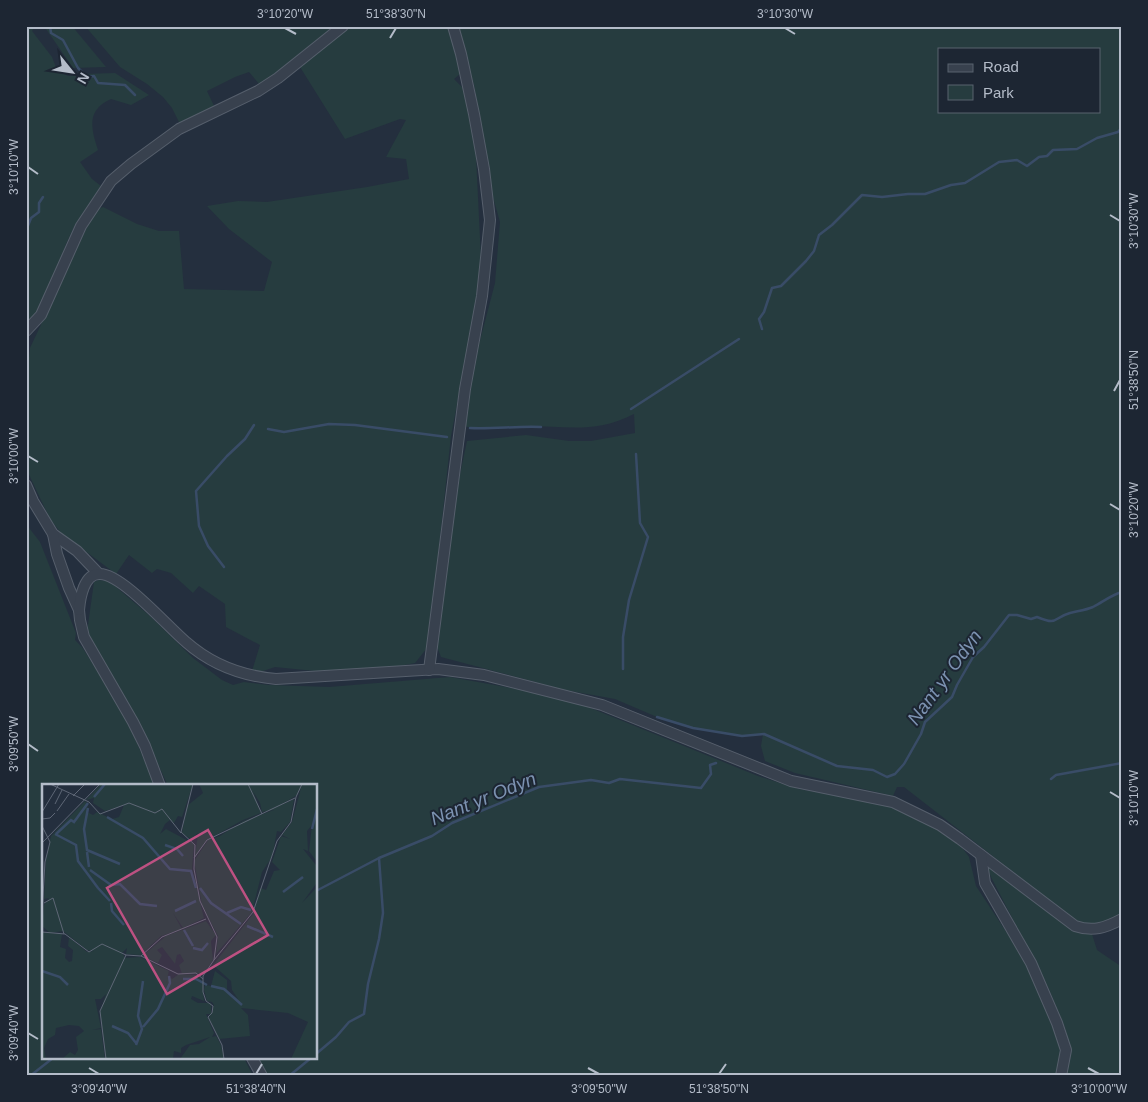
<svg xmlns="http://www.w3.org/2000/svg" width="1148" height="1102" viewBox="0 0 1148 1102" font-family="Helvetica,sans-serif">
  <rect width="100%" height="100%" fill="#242f3e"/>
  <g fill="#263c3f" fill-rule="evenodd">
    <path d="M26,26H35L32,31L52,57L57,70L68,76L83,74L115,73L149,95L131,105L111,99C86,110 91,128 98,150L80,162L92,179L101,186L75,225L66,244L45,302L26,327Z"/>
    <polygon points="44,26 72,26 106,67 73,68"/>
    <polygon points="85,26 333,26 302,55 260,85 249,72 235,77 207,91 215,108 180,124 172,108 163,97 147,84 120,67"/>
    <polygon points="350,26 448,26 457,53 461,73 454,79 464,89 476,156 481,259 477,299 451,436 431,622 427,648 415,663 384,669 325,672 275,667 263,671 252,671 260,645 226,627 225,604 199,586 193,593 171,573 157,569 152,573 129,555 116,574 61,533 50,519 31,479 26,467 26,362 29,357 30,348 95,210 103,207 137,224 159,231 179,231 184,289 264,291 272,262 229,229 207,206 238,201 267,202 367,187 409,179 406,159 386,157 406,120 400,119 345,139 300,67"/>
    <path d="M457,26H1122V914C1103,923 1096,930 1076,921L904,787H897L893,796L795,773L765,761L761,746L763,734L742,736L693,728L657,717L615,699L565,690L441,657L436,644L459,479L467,441L526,435L569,441H591L635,433L634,414C593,435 563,425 521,426C501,426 482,431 463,426L477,352L495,283L500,222L491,190L474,85ZM939,49H1099V111H939Z"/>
    <polygon points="26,524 40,542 76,633 75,640 82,647 125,714 155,786 44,786 44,1058 244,1058 253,1076 26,1076"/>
    <polygon points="99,580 107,581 115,586 150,616 193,658 222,680 233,685 244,682 269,685 329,687 450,677 566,698 758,776 799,789 879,803 896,809 935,828 958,842 969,857 976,886 1026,962 1058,1040 1061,1058 1056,1076 268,1076 257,1058 316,1058 316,786 168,786 138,720 87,632 94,582"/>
    <polygon points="989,866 1092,934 1097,950 1122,967 1122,1076 1066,1076 1068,1066 1069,1045 1065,1028 1048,987 992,879 987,868"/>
  </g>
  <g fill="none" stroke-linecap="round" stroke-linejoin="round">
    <g stroke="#394c67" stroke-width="2.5">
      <polyline points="50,26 51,33 63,40 78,68 87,77 94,76 98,83 125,85 135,95"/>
      <polyline points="26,231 31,218 39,212 39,203 43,197"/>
      <polyline points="762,329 759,319 764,312 772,288 781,286 806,261 814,251 819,235 832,225 862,195 882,197 908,194 925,194 951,185 965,183 999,162 1017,160 1027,166 1039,157 1047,156 1053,150 1077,149 1097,138 1118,132 1122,127"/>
      <polyline points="631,409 739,339"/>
      <path d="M470,428C494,429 517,426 541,427"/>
      <polyline points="268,429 284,432 329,424 355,425 447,437"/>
      <polyline points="224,567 208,546 199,526 196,491 227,456 245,439 254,425"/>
      <polyline points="623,669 623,637 629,600 648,537 640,523 636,454"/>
      <path d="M657,717L693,728L742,736L764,734L837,766L873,770L887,777L895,774L904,764L921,734L925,722L952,697L957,685L973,657L984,647L1009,615H1017L1031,619L1037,617C1059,626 1052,618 1070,613C1078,611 1086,610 1093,607C1103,602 1111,595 1122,592"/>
      <polyline points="1051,779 1056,775 1122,763"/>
      <polyline points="316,891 379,858 432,836 452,823 539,787 591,780 609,783 620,779 701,788 711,774 710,765 716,763"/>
      <polyline points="316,1054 336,1037 349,1022 364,1014 368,984 379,939 383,913 379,858"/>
      <polyline points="30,1076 53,1058"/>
      <polyline points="289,1076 311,1058"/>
    </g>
    <g stroke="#565f6c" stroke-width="12">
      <g id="street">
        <polyline points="26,331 41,315 81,226 111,181 131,164 179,129 258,91 278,78 343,26"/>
        <polyline points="26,485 33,501 53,534 77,551 98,573"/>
        <polyline points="53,534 57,554 69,588 79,610 80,620 84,637 133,722 145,746 160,786"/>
        <path d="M79,610C80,598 84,573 100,574C122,574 168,627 186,642C212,665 242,676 276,679L438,669L484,675L602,705L791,781L893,802L940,825L960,839L1075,926C1093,932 1105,928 1122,919"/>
        <polyline points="429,670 465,389 482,296 490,220 484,169 474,114 461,54 453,26"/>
        <polyline points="981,855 985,883 1031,963 1057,1023 1066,1050 1061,1076"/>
        <polyline points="252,1058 262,1076"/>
      </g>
    </g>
    <use href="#street" stroke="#38414e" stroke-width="10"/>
  </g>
  <path fill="none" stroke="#b4bcc9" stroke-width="2" d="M285,28L296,34M785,28L795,34M390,38L396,28M28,167L38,174M1110,215L1120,221M1114,391L1120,380M28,456L38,462M1110,504L1120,510M28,744L38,751M1110,792L1120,798M28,1033L38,1039M89,1068L99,1074M588,1068L599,1074M1088,1068L1099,1074M256,1074L262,1064M719,1074L726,1064"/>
  <g text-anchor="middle" stroke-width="4" stroke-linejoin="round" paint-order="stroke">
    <g font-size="19" font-style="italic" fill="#7c92b1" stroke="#1d2633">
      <text transform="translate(944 677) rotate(-54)" y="7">Nant yr Odyn</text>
      <text transform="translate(483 798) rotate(-22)" y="7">Nant yr Odyn</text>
    </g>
  </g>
  <g transform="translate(42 784)">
    <rect width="275" height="275" fill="#242f3e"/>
    <path d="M59,0H151L140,33L136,32L132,39L128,36L123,40L118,50L124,45L152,60L150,85L162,134L141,144L131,129L140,145L119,152L99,171L84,170L85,164L80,169L83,174L98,173L127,187L123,204L126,191L130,195L137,190L156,191L162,200L161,207L162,217L150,212L149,215L156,219H169V230L172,221L170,218L165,217L162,206L163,201L169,202L173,187L185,196V207L196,215L190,206L189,197L171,181L211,130L218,104L224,106L232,87L238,86L230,78L239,52L248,55L240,51L250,38L259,4L255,11L239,21L252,15L248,38L239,48L235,47L230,73L220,88L210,128L174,170L176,152L160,121L152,77L166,56L178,52L201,37L232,26L220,28L218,19L211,7L219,29L201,36L165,56L153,73L156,49L149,55L140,49L145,22L161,9L157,0H275V78L267,67L270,41L265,47L266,67L261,65L274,81V100L260,119L275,103V275H249L266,238L246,229L199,224L206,231L208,252L177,255L167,235L168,230H164L172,249L170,253L174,252L179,261L182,275H138L148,261L157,260L168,253L144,261L139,264V269L132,267L131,275H64L58,228L64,210L59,215H53L59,244L50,246L59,245L63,275H20L28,268L33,271L36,266L34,253L42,247L37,242L27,241L14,244L13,251L6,255L2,264L4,275H0V148L8,149L0,142L2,121L7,114L2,115L4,75L9,52L43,17L46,20L45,28L51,31L55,28L70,35L77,33L82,21L63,27L51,19L52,14L44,16ZM21,147L45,166L52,167L45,168L27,153L26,162L31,166L30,177L27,178L23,174L24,165L18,163L20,150L8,149ZM164,137L174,151L169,157L171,176L162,189L140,190L137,181L142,177L138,170L135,171L133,180L120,163L115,166L120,171L116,179L100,172L124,152Z" fill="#263c3f" fill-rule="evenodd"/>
    <path fill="none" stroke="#394c67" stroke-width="2.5" d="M52,13L63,0M46,24L42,45L45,66L78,80M65,33L101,54L128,85L149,87L154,104M270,45L275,25M13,50L34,61L36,77L56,104M14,50L29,36L32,38L46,19M123,61L135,65L141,72M45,68L47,83M48,86L69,101L78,100L98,120L115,122M56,104L68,117M158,104L169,119L199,140M241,108L261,93M69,119L70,127L82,141M133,127L154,117M185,129L199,123L209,126M205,142L231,153M142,146L151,162M151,164L160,166L166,159M0,187L18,193L26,201M141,195H154L165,201M169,202L182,205L200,221M70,242L86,249L94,259M101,243L116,225L128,199L127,192M94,261L100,245L96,232L101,197"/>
    <path fill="none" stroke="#5e6776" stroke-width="1" d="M8,0L47,18L58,30L87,19L113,29L120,25L139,49M151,0L139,48L153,61L152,85L158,117L175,153L172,176L161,192V208L164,217L171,222L170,229L166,233L180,261L182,275M206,0L220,30M31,12L43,0M13,20L20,6M15,27L27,10M0,28L17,0M0,35L8,34L13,29M0,42L8,58L3,78L0,129M0,59L58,0M152,74L165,56L253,14M2,119L11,114L22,150M0,148L23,150L47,168L60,160L84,171L99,172L136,190L154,189L161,195M99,172L120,153L164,135M172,176L211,128L235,57L249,38L254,13L260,0M64,275L58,227L84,171"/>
    <path fill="#bd5182" fill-opacity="0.15" stroke="#bd5182" stroke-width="2.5" d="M166,46L226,151L125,210L65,104Z"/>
    <rect width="275" height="275" fill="none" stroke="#b4bcc9" stroke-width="2.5"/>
  </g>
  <rect width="1148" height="1102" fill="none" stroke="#1d2633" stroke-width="55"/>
  <rect x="938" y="48" width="162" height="65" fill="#1d2633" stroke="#59626f"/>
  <rect x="948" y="64" width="25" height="8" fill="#38414e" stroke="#59626f"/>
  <text x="983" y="72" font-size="15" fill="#b4bcc9">Road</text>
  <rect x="948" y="85" width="25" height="15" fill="#263c3f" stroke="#59626f"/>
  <text x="983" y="98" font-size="15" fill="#b4bcc9">Park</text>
  <g transform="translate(72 72) rotate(120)" stroke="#1d2633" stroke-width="4" paint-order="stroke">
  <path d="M0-4L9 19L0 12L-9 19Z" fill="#b4bcc9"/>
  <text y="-8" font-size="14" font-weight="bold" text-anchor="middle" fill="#b4bcc9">N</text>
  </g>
  <rect x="28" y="28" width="1092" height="1046" fill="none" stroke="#b4bcc9" stroke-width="2"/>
  <g font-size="12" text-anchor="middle" fill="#b4bcc9">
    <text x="285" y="18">3°10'20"W</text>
    <text x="396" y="18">51°38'30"N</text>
    <text x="785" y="18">3°10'30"W</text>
    <text transform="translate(14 167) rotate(-90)" y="4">3°10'10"W</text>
    <text transform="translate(1134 221) rotate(-90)" y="4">3°10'30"W</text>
    <text transform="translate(1134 380) rotate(-90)" y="4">51°38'50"N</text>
    <text transform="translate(14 456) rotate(-90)" y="4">3°10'00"W</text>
    <text transform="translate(1134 510) rotate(-90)" y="4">3°10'20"W</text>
    <text transform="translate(14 744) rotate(-90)" y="4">3°09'50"W</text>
    <text transform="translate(1134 798) rotate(-90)" y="4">3°10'10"W</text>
    <text transform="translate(14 1033) rotate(-90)" y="4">3°09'40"W</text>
    <text x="99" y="1093">3°09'40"W</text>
    <text x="256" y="1093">51°38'40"N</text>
    <text x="599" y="1093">3°09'50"W</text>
    <text x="719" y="1093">51°38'50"N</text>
    <text x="1099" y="1093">3°10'00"W</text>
  </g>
</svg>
